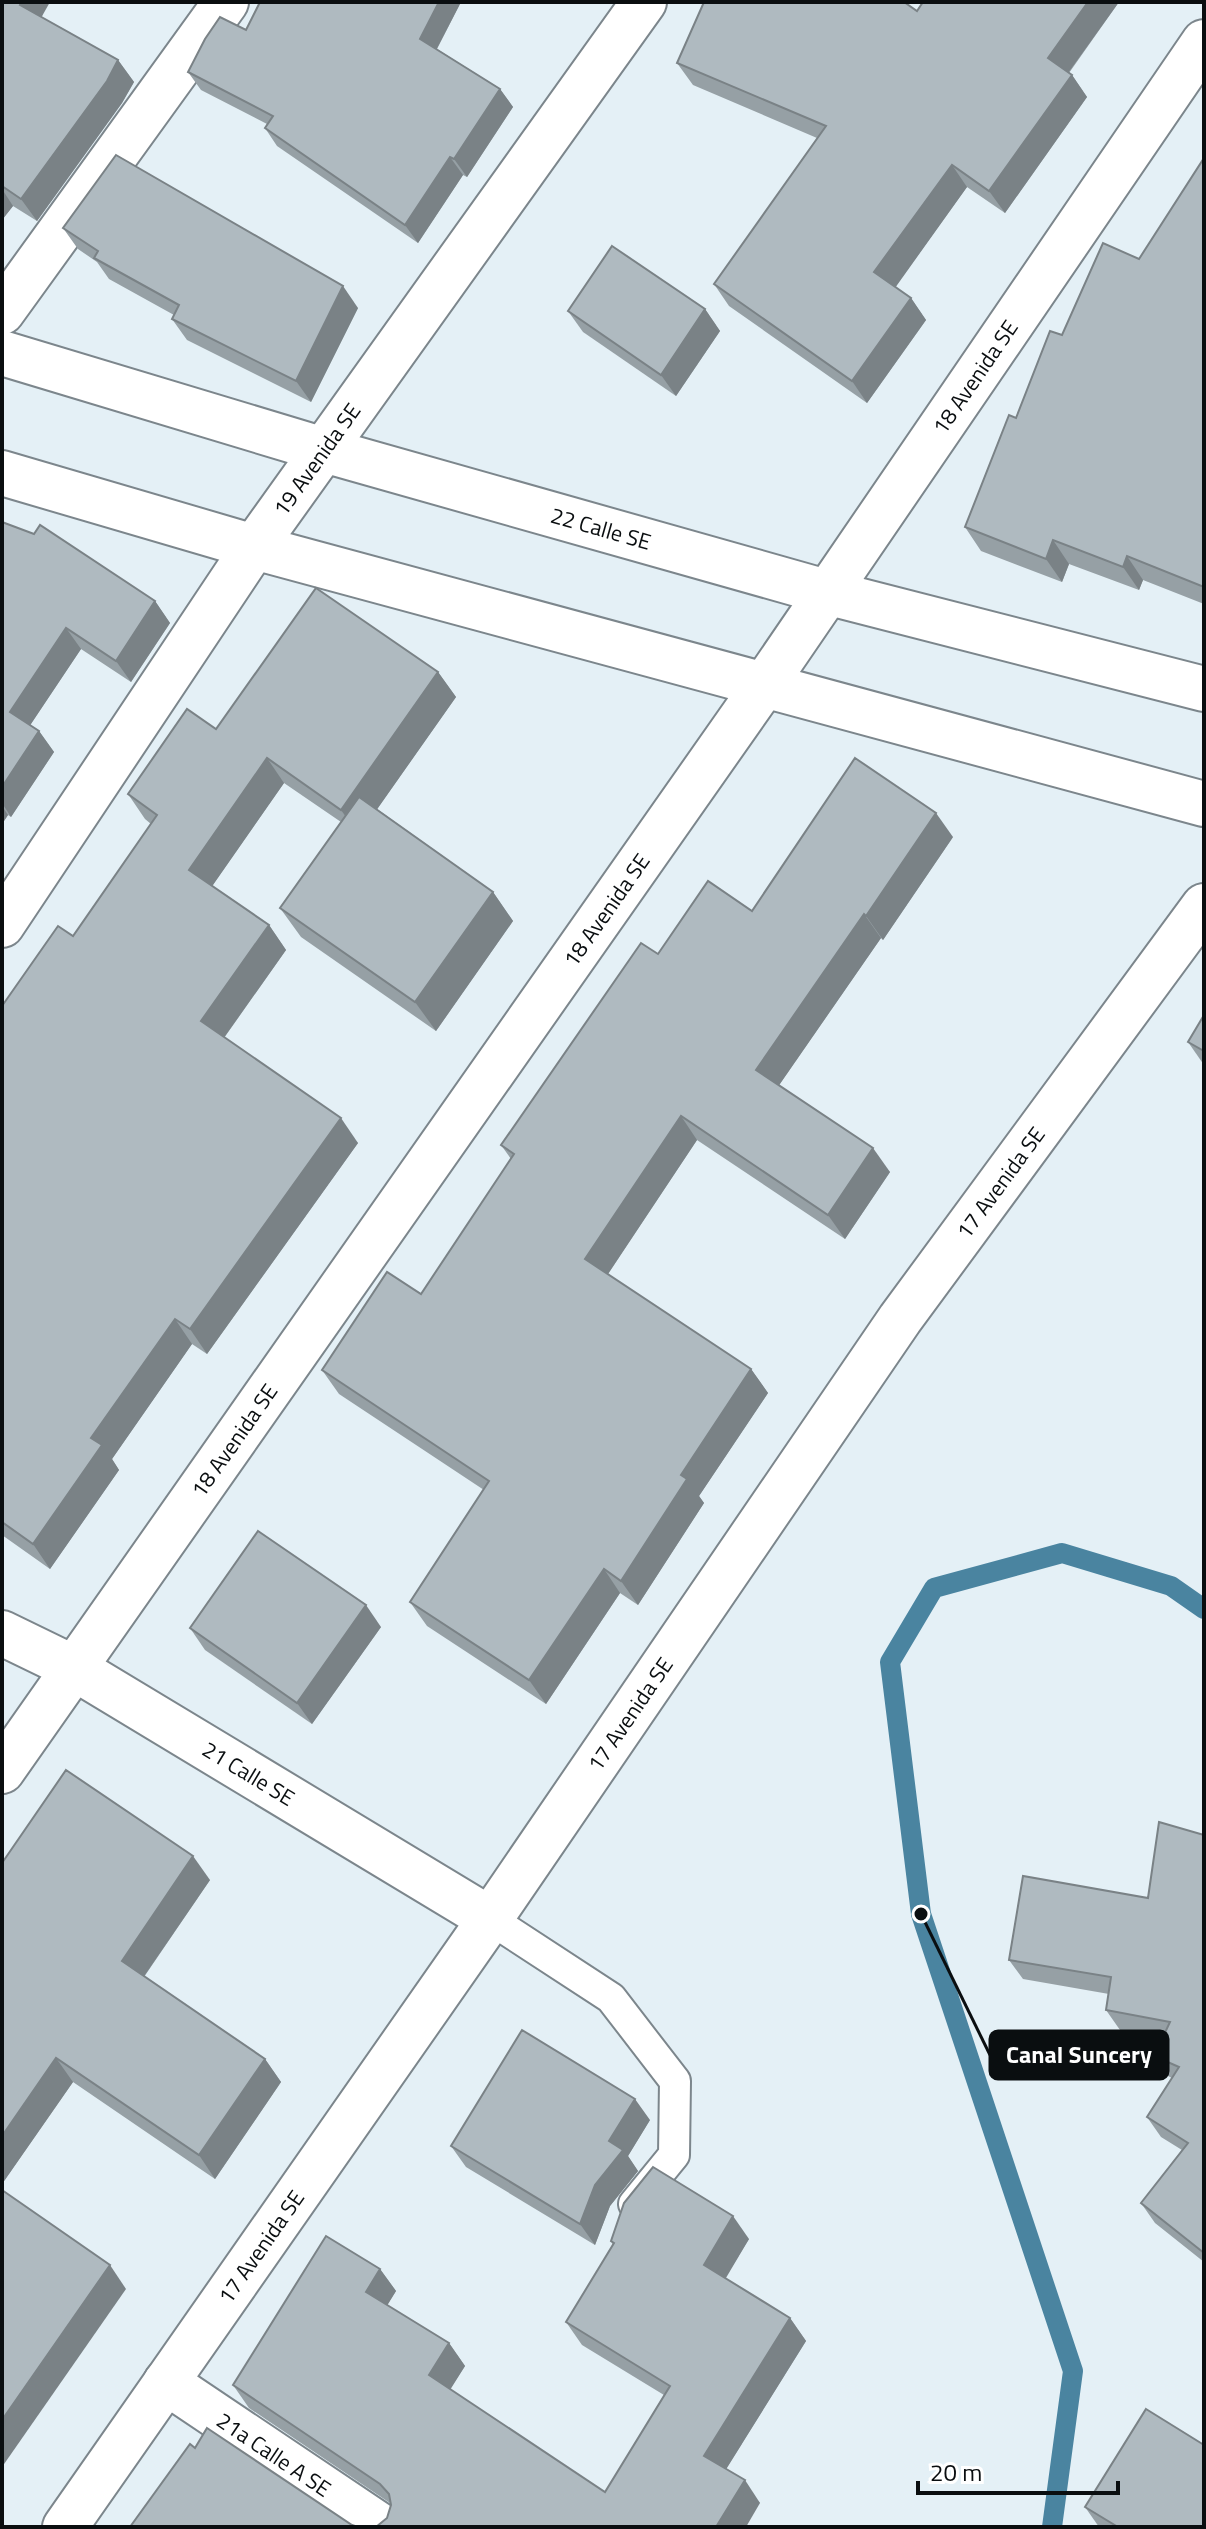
<svg xmlns="http://www.w3.org/2000/svg" width="1206" height="2529" viewBox="0 0 1206 2529" font-family="'Titillium Web',sans-serif">
  <rect width="100%" height="100%" fill="#e4f0f6"/>
  <g fill="none" stroke-linecap="round" stroke-linejoin="round">
    <polyline stroke="#4a84a0" stroke-width="20" points="1052,2527 1073,2371 921,1914 890,1662 934,1588 1062,1553 1171,1586 1204,1609"/>
    <g stroke="#7c868c" stroke-width="34">
      <polyline id="lane" points="490,1919 611,1998 675,2081 674,2155 634,2204"/>
    </g>
    <g stroke="#7c868c" stroke-width="48">
      <g id="street">
        <polyline points="2,312 226,2"/>
        <path id="s1" d="M2,353L324,450L826,592L1204,689"/>
        <polyline points="2,473 254,547 1204,804"/>
        <path id="s2" d="M2,925L254,547L644,2"/>
        <path id="s3" d="M2,1633L74,1668L490,1919"/>
        <path id="s4" d="M2,1771L765,684L1204,42"/>
        <path id="s5" d="M166,2382L382,2527"/>
        <path id="s6" d="M65,2527L490,1919L900,1319L1204,906"/>
      </g>
    </g>
    <use href="#lane" stroke="#fff" stroke-width="30"/>
    <use href="#street" stroke="#fff" stroke-width="44"/>
  </g>
  <g fill="#96a0a5">
    <polygon points="2,2 41,17 118,60 134,82 122,103 37,221 13,206 2,220"/>
    <polygon points="260,2 461,2 437,49 500,89 513,107 467,177 463,175 418,243 277,146 265,128 267,124 201,90 188,72 246,30"/>
    <polygon points="923,2 1119,2 1069,73 1072,75 1087,97 1005,213 967,187 895,287 911,298 926,320 867,403 729,306 714,284 817,138 693,85 677,63 917,11"/>
    <polygon points="1204,158 1204,604 1143,580 1139,590 1069,564 1062,582 981,551 965,527 1016,418 1062,335 1139,259"/>
    <polygon points="63,228 358,308 311,402 187,340 172,319 174,315 109,279 97,262 78,249"/>
    <polygon points="705,309 720,331 676,396 583,332 568,311"/>
    <polygon points="2,522 155,601 170,623 131,682 81,649 30,725 39,731 54,752 11,817 8,815 2,824"/>
    <polygon points="438,672 456,697 377,809 493,892 513,921 436,1031 301,937 280,908 341,822 284,783 212,886 269,925 286,950 224,1038 358,1143 207,1354 192,1344 112,1459 119,1470 50,1569 2,1535 2,1006 73,936 151,824 145,819 128,794 216,729"/>
    <polygon points="953,837 883,940 881,938 779,1085 890,1172 845,1239 697,1140 608,1274 751,1369 768,1393 699,1496 704,1503 638,1605 620,1593 546,1704 427,1626 410,1602 484,1490 339,1394 322,1370 421,1294 511,1159 501,1145 658,954 752,911"/>
    <polygon points="1188,1042 1204,1051 1204,1065"/>
    <polygon points="381,1627 312,1724 205,1650 190,1628"/>
    <polygon points="1204,1835 1204,2262 1155,2223 1141,2203 1182,2150 1161,2137 1147,2117 1172,2078 1168,2076 1154,2056 1163,2038 1120,2030 1106,2010 1109,1994 1023,1979 1009,1960 1148,1898"/>
    <polygon points="2,1863 210,1880 144,1977 265,2059 281,2082 215,2179 73,2082 2,2184"/>
    <polygon points="650,2120 628,2156 638,2171 610,2206 595,2245 466,2167 451,2146"/>
    <polygon points="749,2239 725,2278 790,2318 806,2341 726,2469 760,2503 387,2518 391,2505 390,2503 249,2408 233,2385 380,2269 396,2291 387,2305 449,2343 465,2366 450,2389 605,2492 664,2395 582,2345 566,2322 613,2245 611,2241"/>
    <polygon points="1085,2507 1204,2527 1099,2527"/>
  </g>
  <g fill="#7a8286">
    <polygon points="22,2 50,2 36,27 20,5"/>
    <polygon points="439,2 461,2 433,56 420,39"/>
    <polygon points="1088,2 1119,2 1063,80 1048,58"/>
    <polygon points="118,60 134,82 122,103 37,221 21,199"/>
    <polygon points="1072,75 1087,97 1005,213 989,191"/>
    <polygon points="500,89 513,107 467,177 454,159"/>
    <polygon points="450,157 463,175 418,243 405,225"/>
    <polygon points="952,165 967,187 890,295 874,272"/>
    <polygon points="2,189 13,206 2,220"/>
    <polygon points="343,286 358,308 311,402 296,381"/>
    <polygon points="911,298 926,320 867,403 852,381"/>
    <polygon points="705,309 720,331 676,396 661,375"/>
    <polygon points="1053,540 1069,564 1062,582 1046,559"/>
    <polygon points="1127,556 1143,580 1139,590 1123,567"/>
    <polygon points="155,601 170,623 131,682 116,661"/>
    <polygon points="66,628 81,649 25,733 10,712"/>
    <polygon points="438,672 456,697 359,835 341,810"/>
    <polygon points="39,731 54,752 11,817 2,803 2,787"/>
    <polygon points="267,758 284,783 206,895 189,870"/>
    <polygon points="2,806 8,815 2,824"/>
    <polygon points="936,813 953,837 883,940 866,916"/>
    <polygon points="493,892 513,921 436,1031 415,1002"/>
    <polygon points="864,914 881,938 773,1094 756,1070"/>
    <polygon points="269,925 286,950 218,1046 201,1021"/>
    <polygon points="681,1116 697,1140 602,1283 585,1259"/>
    <polygon points="341,1118 358,1143 207,1354 190,1329"/>
    <polygon points="873,1148 890,1172 845,1239 828,1215"/>
    <polygon points="175,1319 192,1344 112,1459 119,1470 50,1569 33,1544 91,1438"/>
    <polygon points="751,1369 768,1393 699,1496 704,1503 638,1605 621,1581 681,1475"/>
    <polygon points="604,1569 620,1593 546,1704 529,1680"/>
    <polygon points="366,1605 381,1627 312,1724 297,1703"/>
    <polygon points="193,1856 210,1880 138,1985 122,1961"/>
    <polygon points="56,2058 73,2082 2,2184 2,2136"/>
    <polygon points="265,2059 281,2082 215,2179 199,2155"/>
    <polygon points="635,2099 650,2120 628,2156 638,2171 610,2206 595,2245 580,2224 609,2141"/>
    <polygon points="733,2216 749,2239 720,2288 704,2265"/>
    <polygon points="110,2265 126,2289 2,2467 2,2420"/>
    <polygon points="380,2269 396,2291 382,2314 366,2292"/>
    <polygon points="790,2318 806,2341 720,2479 704,2456"/>
    <polygon points="449,2343 465,2366 445,2398 429,2375"/>
    <polygon points="745,2480 760,2503 746,2527 716,2527"/>
  </g>
  <g fill="#afbac0" stroke="#7a8286" stroke-width="2">
    <polygon points="2,2 22,2 20,5 118,60 107,81 21,199 2,186"/>
    <polygon points="260,2 439,2 420,39 500,89 454,159 450,157 405,225 265,128 273,116 188,72 205,39 220,17 246,30"/>
    <polygon points="704,2 904,2 917,11 923,2 1088,2 1048,58 1072,75 989,191 952,165 874,272 911,298 852,381 714,284 826,126 677,63"/>
    <polygon points="116,155 343,286 296,381 172,319 179,305 94,258 98,251 63,228"/>
    <polygon points="1204,158 1204,587 1127,556 1123,567 1053,540 1046,559 965,527 1009,415 1016,418 1050,331 1062,335 1103,243 1139,259"/>
    <polygon points="612,246 705,309 661,375 568,311"/>
    <polygon points="2,522 34,534 40,525 155,601 116,661 66,628 10,712 39,731 2,787"/>
    <polygon points="316,588 438,672 341,810 267,758 189,870 269,925 201,1021 341,1118 190,1329 175,1319 91,1438 102,1445 33,1544 2,1522 2,1006 58,926 73,936 157,815 128,794 187,709 216,729"/>
    <polygon points="855,758 936,813 866,916 864,914 756,1070 873,1148 828,1215 681,1116 585,1259 751,1369 681,1475 687,1479 621,1581 604,1569 529,1680 410,1602 489,1481 322,1370 387,1272 421,1294 514,1154 501,1145 641,943 658,954 708,881 752,911"/>
    <polygon points="359,797 493,892 415,1002 280,908"/>
    <polygon points="1204,1015 1204,1051 1188,1042"/>
    <polygon points="258,1531 366,1605 297,1703 190,1628"/>
    <polygon points="66,1770 193,1856 122,1961 265,2059 199,2155 56,2058 2,2136 2,1863"/>
    <polygon points="1159,1822 1204,1835 1204,2253 1141,2203 1188,2143 1147,2117 1179,2067 1154,2056 1170,2022 1106,2010 1111,1977 1009,1960 1023,1876 1148,1898"/>
    <polygon points="522,2030 635,2099 609,2141 623,2150 595,2185 580,2224 451,2146"/>
    <polygon points="653,2167 733,2216 704,2265 790,2318 704,2456 745,2480 716,2527 376,2527 387,2518 391,2505 389,2494 380,2484 233,2385 326,2236 380,2269 366,2292 449,2343 429,2375 605,2492 670,2386 566,2322 614,2243 611,2241 624,2203"/>
    <polygon points="2,2190 110,2265 2,2420"/>
    <polygon points="1146,2409 1204,2445 1204,2527 1118,2527 1085,2507"/>
    <polygon points="207,2428 352,2525 358,2527 130,2527 190,2444 195,2448"/>
  </g>
  <g text-anchor="middle" stroke-width="7" stroke-linejoin="round" paint-order="stroke">
    <g font-size="22" fill="#0a0e10" stroke="#fff">
      <text dy="8" stroke="none"><textPath href="#s4" startOffset="1700">18 Avenida SE</textPath></text>
      <text dy="8" stroke="none"><textPath href="#s2" startOffset="562">19 Avenida SE</textPath></text>
      <text dy="8" stroke="none"><textPath href="#s1" startOffset="624">22 Calle SE</textPath></text>
      <text dy="8" stroke="none"><textPath href="#s4" startOffset="1052">18 Avenida SE</textPath></text>
      <text dy="8" stroke="none"><textPath href="#s6" startOffset="1638">17 Avenida SE</textPath></text>
      <text dy="8" stroke="none"><textPath href="#s4" startOffset="404">18 Avenida SE</textPath></text>
      <text dy="8" stroke="none"><textPath href="#s6" startOffset="990">17 Avenida SE</textPath></text>
      <text dy="8" stroke="none"><textPath href="#s3" startOffset="284">21 Calle SE</textPath></text>
      <text dy="8" stroke="none"><textPath href="#s6" startOffset="342">17 Avenida SE</textPath></text>
      <text dy="8" stroke="none"><textPath href="#s5" startOffset="130">21a Calle A SE</textPath></text>
    </g>
  </g>
  <path fill="none" stroke="#0a0e10" stroke-width="3" d="M921 1914L990 2055"/>
  <circle fill="#0a0e10" stroke="#fff" stroke-width="3" cx="921" cy="1914" r="8"/>
  <rect fill="#0a0e10" stroke="#0a0e10" stroke-width="3" x="990" y="2031" width="178" height="48" rx="8"/>
  <g font-size="24" text-anchor="middle" font-weight="bold" fill="#fff">
    <text x="1079" y="2063">Canal Suncery</text>
  </g>
  <rect width="1206" height="2529" fill="none" stroke="#0a0e10" stroke-width="8"/>
  <path d="M918 2481v12h200v-12" fill="none" stroke="#0a0e10" stroke-width="4"/>
  <text x="930" y="2481" font-size="24" fill="#0a0e10" stroke="#ffffff" stroke-width="6" paint-order="stroke">20 m</text>
</svg>
